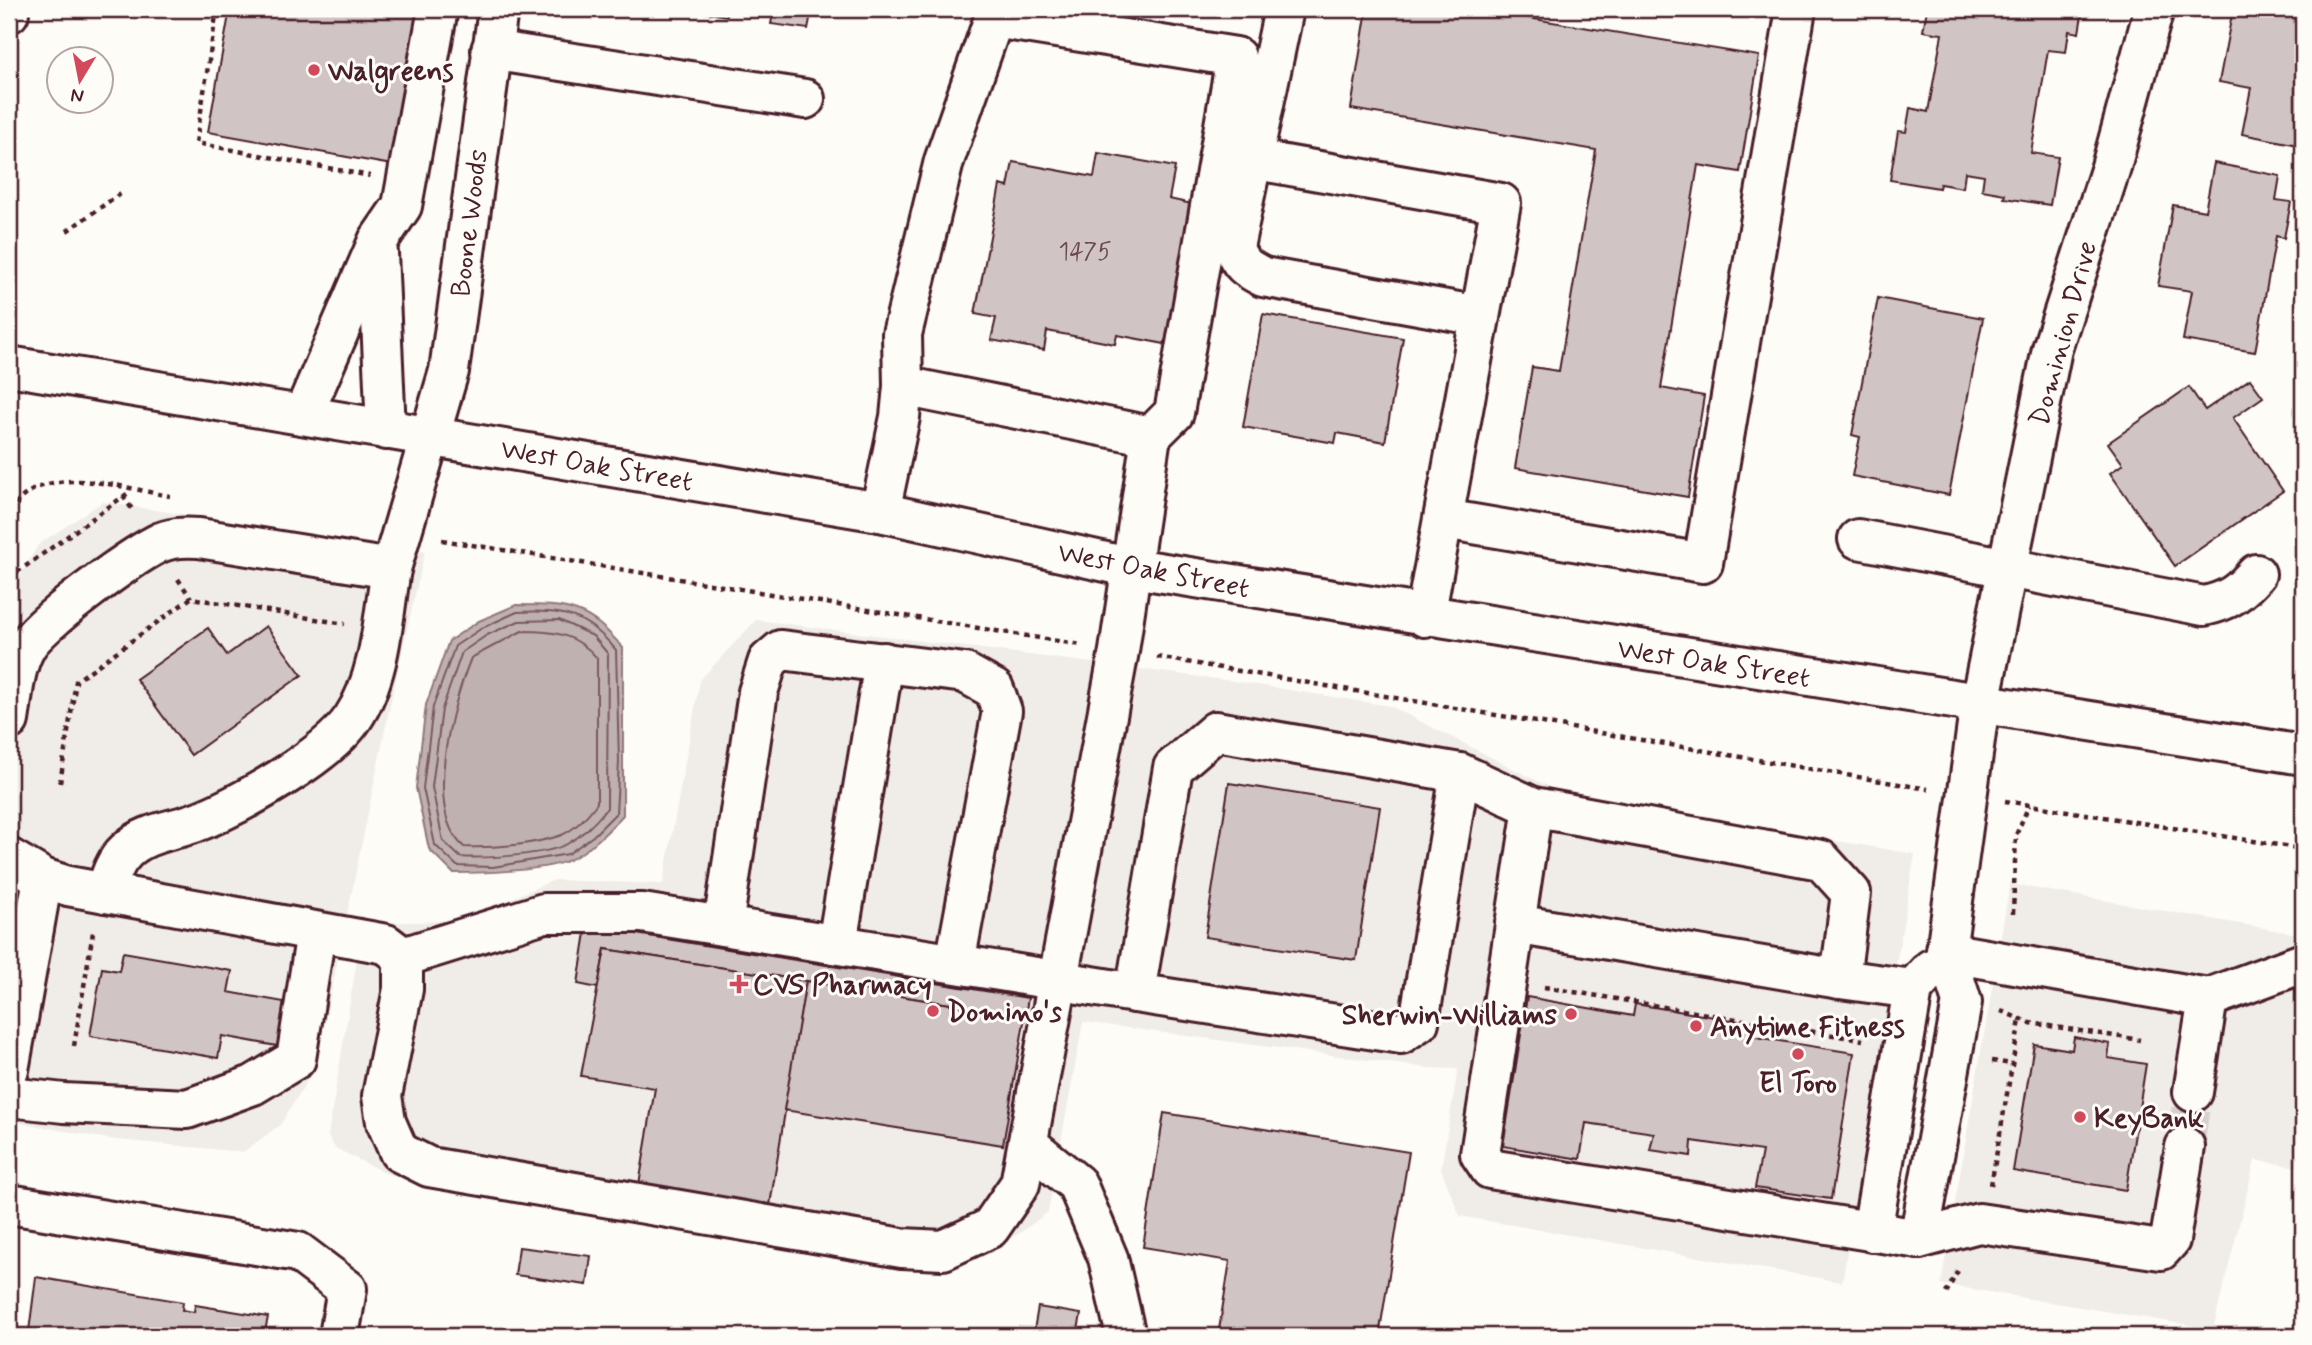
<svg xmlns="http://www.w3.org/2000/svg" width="2312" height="1345" viewBox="0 0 2312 1345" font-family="Mynerve,sans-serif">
  <rect width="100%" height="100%" fill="#fdfcf7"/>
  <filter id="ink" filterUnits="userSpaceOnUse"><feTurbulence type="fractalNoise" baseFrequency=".0143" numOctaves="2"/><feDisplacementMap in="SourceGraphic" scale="14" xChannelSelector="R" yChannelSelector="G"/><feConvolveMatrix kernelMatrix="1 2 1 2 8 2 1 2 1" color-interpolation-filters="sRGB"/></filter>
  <g filter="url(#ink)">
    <g fill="#f0ece8">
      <polygon points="102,502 425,551 393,691 316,1066 280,1125 243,1152 108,1139 9,1121 9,614 15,585 38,545"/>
      <polygon points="756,620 1232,681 1390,706 1569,797 1915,854 1842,1282 1460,1216 1441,1169 1458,1069 1428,1068 1083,1022 1048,1212 1020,1233 956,1267 387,1174 335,1148 328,1136 363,923 459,921 554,880 663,884 700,680"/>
      <polygon points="2010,884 2303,935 2303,1168 2255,1160 2213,1329 1941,1284"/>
    </g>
    <path fill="#c0b1b1" stroke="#91777b" stroke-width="2" d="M516,605C569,605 587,606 623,648V815C608,831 593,847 573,858C552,871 480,873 453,873L429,849L416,788L426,705L449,641L479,621Z"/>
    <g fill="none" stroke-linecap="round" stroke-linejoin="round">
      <g stroke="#795961" stroke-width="2">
        <path d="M517,612C563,610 585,613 616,650L619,762L616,813L593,836L568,854L493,867L457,866L435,845L423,788L433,707L455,646L482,628Z"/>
        <path d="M559,620L593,636L608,654L607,808C596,822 583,835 567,844C547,855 484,859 460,857L443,841L432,787L442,709L462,652L487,635L519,621Z"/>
        <path d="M522,631C552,631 576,633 597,658V803C588,815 574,831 559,836C531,845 494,848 464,847C422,811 453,702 471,658Z"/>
      </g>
    </g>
    <g fill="#d0c5c4" stroke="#4a1f2b" stroke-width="2">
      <polygon points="230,9 421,9 392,165 208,132"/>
      <polygon points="687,9 728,9 727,16"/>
      <polygon points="774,9 812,9 808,29 771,24"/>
      <polygon points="1367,9 1474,9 1759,56 1740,172 1698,165 1661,388 1704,396 1688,497 1515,468 1532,367 1559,371 1596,150 1351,109"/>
      <polygon points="1927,9 2083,9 2079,33 2069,31 2066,52 2048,50 2031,153 2058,157 2050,205 2004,198 2005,194 1982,190 1984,175 1965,172 1963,188 1940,184 1939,188 1890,180 1898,131 1906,132 1910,108 1928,112 1942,34 1923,31"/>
      <polygon points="2233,9 2303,9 2303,146 2242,134 2251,88 2219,82"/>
      <polygon points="1098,153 1175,167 1169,199 1192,204 1165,344 1117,335 1115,344 1047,331 1044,350 991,340 996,318 975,314 1000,185 1008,187 1013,162 1094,177"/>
      <polygon points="2214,163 2280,176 2276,200 2291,202 2284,238 2276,236 2255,352 2183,340 2192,291 2158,286 2173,205 2205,211"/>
      <polygon points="1878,298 1983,318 1949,495 1852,476 1860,437 1852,435"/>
      <polygon points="1263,314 1403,338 1385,442 1337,433 1335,443 1243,427"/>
      <polygon points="2250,379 2263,397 2233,418 2283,491 2175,566 2110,473 2123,464 2108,443 2189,387 2205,410"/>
      <polygon points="266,626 302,675 191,755 136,679 208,628 227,655"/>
      <polygon points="1229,783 1380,807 1356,960 1205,937"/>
      <polygon points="587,926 1028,998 1025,1016 605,949 598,988 578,984"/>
      <polygon points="605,949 806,981 770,1205 639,1185 655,1088 581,1076"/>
      <polygon points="123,952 232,971 228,992 295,1004 288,1048 222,1036 218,1058 90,1036 102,968 119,971"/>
      <polygon points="806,981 1025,1016 1003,1145 784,1110"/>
      <polygon points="1527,997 1633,1016 1635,1004 1751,1023 1749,1036 1854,1053 1831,1199 1755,1188 1762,1151 1692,1141 1691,1156 1650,1150 1654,1133 1586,1123 1580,1159 1503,1146"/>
      <polygon points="2074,1037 2110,1044 2108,1058 2146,1064 2126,1190 2013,1171 2034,1044 2072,1050"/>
      <polygon points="1164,1113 1409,1152 1379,1336 1218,1336 1230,1261 1143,1247"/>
      <polygon points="519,1247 591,1256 587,1285 515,1275"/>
      <polygon points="36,1277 183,1302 182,1310 194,1312 195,1305 268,1317 264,1336 39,1336 40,1332 29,1331"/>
      <polygon points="1038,1307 1081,1314 1077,1336 1033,1336"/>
    </g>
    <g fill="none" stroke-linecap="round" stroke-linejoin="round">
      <polyline stroke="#d9d0ce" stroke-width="38" stroke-dasharray="38 19" stroke-linecap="butt" points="2185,1147 2193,1092"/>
      <g stroke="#4a1f2b" stroke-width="44">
        <g id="minor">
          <path d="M1284,9L1234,247C1239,264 1247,269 1263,277L1480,316"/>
          <polyline points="2154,9 2111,167 2052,349 1980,703 1946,952 2208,998 2303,963"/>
          <polyline points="491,50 805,99"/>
          <polyline points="1251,159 1501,203 1425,617"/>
          <polyline points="378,253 386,430"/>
          <polyline points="903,386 902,334 944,161 994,18 1236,57 1174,413 1151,436"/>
          <polyline points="304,413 378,241 402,206 438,9"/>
          <polyline points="1444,519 1703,563 1796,9"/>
          <path d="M1858,539L2204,606C2229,601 2240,592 2256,574"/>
          <path d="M9,720C13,696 14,668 26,647C39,623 130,558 157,544C170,537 184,537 199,538L391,569L449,371L498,9"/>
          <polyline points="1460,773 1419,1022 1401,1034 1135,993 1173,768 1216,731 1460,773 1533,807"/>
          <polyline points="9,858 43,878 68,886 386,944 403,957 403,989 382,1096 386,1122 399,1152 429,1167 902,1248 943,1250 990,1228 1020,1184 1119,651 1151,436 903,386 900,417 880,512"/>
          <path d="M105,893C110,878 114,862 126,851C144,833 171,831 194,823C237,807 328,756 353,718C381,676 383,617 391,569"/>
          <polyline points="1515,924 1840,979"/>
          <polyline points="723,926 758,692 768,661 781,650 965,673 994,689 1002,711 955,963"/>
          <polyline points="837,944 884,662"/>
          <polyline points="403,957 544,913 642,913 1135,993"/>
          <polyline points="1913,989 1840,979 1851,893 1821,860 1533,807 1480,1154 1490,1169 1919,1239 1979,1223 2161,1250 2170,1240 2185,1147"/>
          <polyline points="9,1070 43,878"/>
          <polyline points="2193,1092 2208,998"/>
          <polyline points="9,1097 64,1103 187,1109 253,1085 296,1059 316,932"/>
          <polyline points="1028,1144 1077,1184 1108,1258 1126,1336"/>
          <polyline points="9,1204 298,1252 347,1289 339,1336"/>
          <polyline points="1872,1232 1913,989 1931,969"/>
          <polyline points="1919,1239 1962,1002 1946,952"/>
        </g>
      </g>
      <g stroke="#4a1f2b" stroke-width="44">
        <g id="major">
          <polyline points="9,13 9,9"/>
          <polyline points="9,366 880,512 1133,568 2303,755"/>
        </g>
      </g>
      <g stroke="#4a1f2b" stroke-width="4.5" stroke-dasharray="5 5" stroke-linecap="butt">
        <polyline points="217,9 196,143 370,176"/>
        <polyline points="67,231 124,191"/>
        <polyline points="123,496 134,512"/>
        <path d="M9,513C41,459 121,488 170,496"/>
        <polyline points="442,540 1082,645"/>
        <polyline points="9,578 131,491"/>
        <polyline points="178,579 191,598"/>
        <polyline points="1157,657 1928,789"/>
        <polyline points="60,783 76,681 191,598 345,624"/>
        <polyline points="2005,801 2303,849"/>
        <polyline points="2013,914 2016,835 2029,805"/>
        <polyline points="1544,987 1863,1040"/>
        <polyline points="2001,1011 2030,1023 2140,1040"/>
        <polyline points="74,1046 93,932"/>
        <polyline points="1992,1061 2012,1064"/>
        <polyline points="1991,1185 2020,1020"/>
        <polyline points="1946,1293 1959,1269"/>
      </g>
      <use href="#minor" stroke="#fdfcf7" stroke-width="38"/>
      <use href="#major" stroke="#fdfcf7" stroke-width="38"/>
    </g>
  </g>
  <g fill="#d1495b" stroke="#fdfcf7" stroke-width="2.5">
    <circle cx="314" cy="70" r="7"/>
    <path d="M735.5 973.5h7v7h7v7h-7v7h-7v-7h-7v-7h7z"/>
    <circle cx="933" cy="1011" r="7"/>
    <circle cx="1571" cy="1014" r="7"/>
    <circle cx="1696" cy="1026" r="7"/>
    <circle cx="1798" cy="1054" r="7"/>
    <circle cx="2080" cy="1117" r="7"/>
  </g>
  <g text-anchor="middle" stroke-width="6" stroke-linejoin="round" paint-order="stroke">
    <g font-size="24" fill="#6c4851">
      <text x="1085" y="259">1475</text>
    </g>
    <g font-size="28" font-weight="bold" fill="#4a1f2b" stroke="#fdfcf7" text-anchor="start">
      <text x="328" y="80">Walgreens</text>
      <text x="753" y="994">CVS Pharmacy</text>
      <text x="947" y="1021">Domino's</text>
      <text x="1557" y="1024" text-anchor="end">Sherwin-Williams</text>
      <text x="1710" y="1036">Anytime Fitness</text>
      <text x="1798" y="1092" text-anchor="middle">El Toro</text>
      <text x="2094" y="1127">KeyBank</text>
    </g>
    <g font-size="28" fill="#4a1f2b" stroke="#fdfcf7">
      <text transform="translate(468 223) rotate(-83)" y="10">Boone Woods</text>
      <text transform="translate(2062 333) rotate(-75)" y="10">Dominion Drive</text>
      <text transform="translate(597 464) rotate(10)" y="10">West Oak Street</text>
      <text transform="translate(1154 569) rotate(11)" y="10">West Oak Street</text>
      <text transform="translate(1714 662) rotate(9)" y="10">West Oak Street</text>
    </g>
  </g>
  <rect width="2312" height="1345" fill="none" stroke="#fdfcf7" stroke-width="35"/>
  <rect x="18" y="18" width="2277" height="1310" fill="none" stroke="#4a1f2b" stroke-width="2.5" filter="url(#ink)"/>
  <g transform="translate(80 80) rotate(190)"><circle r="33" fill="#fdfcf7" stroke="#b5a4a5" stroke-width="2"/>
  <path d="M0-5L12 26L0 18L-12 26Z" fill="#d1495b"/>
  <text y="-10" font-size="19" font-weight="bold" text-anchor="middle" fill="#4a1f2b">N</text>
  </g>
</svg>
